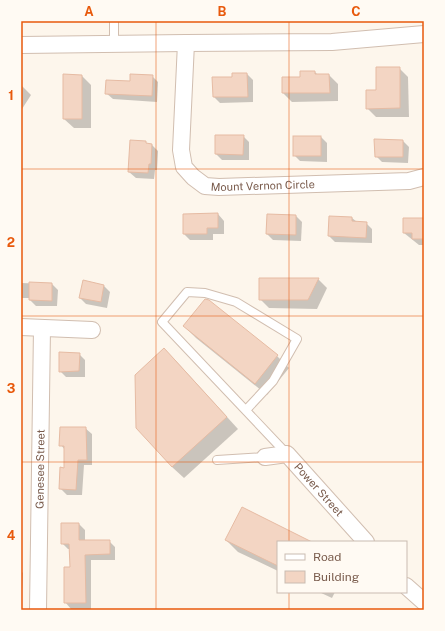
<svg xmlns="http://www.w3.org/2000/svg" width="445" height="631" viewBox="0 0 445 631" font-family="'Public Sans',sans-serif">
  <rect width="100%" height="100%" fill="#fdf6ec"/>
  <g fill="#0003">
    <polygon points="399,68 408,77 409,117 376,117 367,108 377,91"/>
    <polygon points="315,72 318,75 329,75 338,84 338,101 292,102 283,93 301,78"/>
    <polygon points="247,74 253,80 253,102 220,103 214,97 233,78"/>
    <polygon points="64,75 82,76 91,85 91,128 74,128 64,119"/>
    <polygon points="152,76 158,82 157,102 113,99 106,93 131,82"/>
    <polygon points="21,85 31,95 22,109 21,109"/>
    <polygon points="216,136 243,136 249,142 249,160 222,160 216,154"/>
    <polygon points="321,137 327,143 327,162 300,161 294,155"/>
    <polygon points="403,141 409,147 408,163 382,162 376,156"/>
    <polygon points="145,142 147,144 152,145 158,151 157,170 155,170 154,179 136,178 129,172"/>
    <polygon points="218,214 224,221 224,234 213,234 213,240 190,240 184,234 184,215"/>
    <polygon points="296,216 302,222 301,241 273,240 267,234"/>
    <polygon points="330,217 352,218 357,222 366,223 372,229 372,243 335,242 329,236"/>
    <polygon points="424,219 424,245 419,245 404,233"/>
    <polygon points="318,279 327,288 317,309 269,308 260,299"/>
    <polygon points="21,283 52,284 58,290 57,306 36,306 30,300 30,298 21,298"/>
    <polygon points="104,286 110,292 107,308 86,304 80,298"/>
    <polygon points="184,326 277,356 289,368 267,395 196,338"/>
    <polygon points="79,354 85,360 85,377 66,377 60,371"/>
    <polygon points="176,361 238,429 184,478 172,467"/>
    <polygon points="85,428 92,434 92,465 84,465 82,495 67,495 60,488 65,469 65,450 61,445"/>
    <polygon points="79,524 85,530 85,541 109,541 115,547 115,560 91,560 91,609 71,609 65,602 71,568 71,549 68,549 62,543"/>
    <polygon points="226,540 310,542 278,542 278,571 238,552"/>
    <polygon points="21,571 23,573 21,610"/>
    <polygon points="319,592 335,592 332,598"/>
  </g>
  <g fill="#f3d5c3" stroke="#e6bba3">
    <polygon points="376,67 400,67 400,108 366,109 366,90 376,90"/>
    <polygon points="300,71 315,71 315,74 329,74 330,93 282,93 282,77 300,77"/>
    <polygon points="232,73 247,73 248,97 213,97 212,77 232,77"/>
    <polygon points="63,74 82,75 82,119 63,119"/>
    <polygon points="130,74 153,75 152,96 105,94 106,80 130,81"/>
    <polygon points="215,135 244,135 243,155 215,154"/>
    <rect x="293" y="136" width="28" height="20"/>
    <polygon points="374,139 403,140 403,157 375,157"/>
    <polygon points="130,140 146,141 146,143 152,144 151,164 149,164 148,173 128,172"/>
    <polygon points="218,213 218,228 207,228 207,234 183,234 183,214"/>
    <polygon points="267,214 296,215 296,235 266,234"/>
    <polygon points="329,216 352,217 352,221 367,222 366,238 328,236"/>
    <polygon points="403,218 424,218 424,239 412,239 412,233 403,233"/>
    <polygon points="259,278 319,278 308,300 259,300"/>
    <polygon points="83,280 104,285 101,302 79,298"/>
    <polygon points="29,282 52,283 52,301 29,300"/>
    <polygon points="205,299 209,300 278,355 255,384 183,326"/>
    <polygon points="164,348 227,417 172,467 136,428 135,375"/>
    <polygon points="59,352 80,353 79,371 59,372"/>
    <polygon points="60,427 86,427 87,460 78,460 76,490 59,489 60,467 64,468 64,446 59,446"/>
    <polygon points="242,507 312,542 278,542 278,566 225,540"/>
    <polygon points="61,523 79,523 79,540 110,540 110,554 85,555 86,603 64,603 64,567 70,567 69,544 61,544"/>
  </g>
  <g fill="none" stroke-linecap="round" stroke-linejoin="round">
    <g stroke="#d1beb0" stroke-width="10">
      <g id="service">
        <polyline points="114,21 114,44"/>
        <polyline points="246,410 273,381 297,339 236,302 205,293 187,292 162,322 287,454"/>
        <polyline points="217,460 265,457"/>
      </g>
    </g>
    <g stroke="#d1beb0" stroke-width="18">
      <g id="minor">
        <path id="s1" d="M424,34L332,42L186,43L181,150L184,167L193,177L205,186L219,187L409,181L424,177"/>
        <polyline points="21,45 186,43"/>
        <polyline points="21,327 92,330"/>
        <path id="s2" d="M265,457L287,454L366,542"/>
        <polyline points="406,586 424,602"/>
        <path id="s3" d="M38,610L42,328"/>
      </g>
    </g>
    <use href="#service" stroke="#fff" stroke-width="8"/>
    <use href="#minor" stroke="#fff" stroke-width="16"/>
  </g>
  <path fill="none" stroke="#e8590c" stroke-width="1" stroke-opacity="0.55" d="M156,21V610M289,21V542M21,169H424M21,316H424M21,462H424M289,592V610"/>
  <g text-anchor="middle" stroke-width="3" stroke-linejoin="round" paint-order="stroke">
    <g font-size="11" fill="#7a5c4d" stroke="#fffaf3">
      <text dy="4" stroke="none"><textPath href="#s1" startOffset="449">Mount Vernon Circle</textPath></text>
      <text dy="4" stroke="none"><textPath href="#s3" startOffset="141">Genesee Street</textPath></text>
      <text dy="4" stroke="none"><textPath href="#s2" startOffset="70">Power Street</textPath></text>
    </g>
  </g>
  <rect width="445" height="631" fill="none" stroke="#fffaf3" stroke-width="44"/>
  <rect x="277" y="541" width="130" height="52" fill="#fffaf3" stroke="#cabbb1"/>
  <rect x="285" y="554" width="20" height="6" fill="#ffffff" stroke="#cabbb1"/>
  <text x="313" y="561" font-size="12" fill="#7a5c4d">Road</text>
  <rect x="285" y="571" width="20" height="12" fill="#f3d5c3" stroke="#cabbb1"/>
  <text x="313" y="581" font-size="12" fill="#7a5c4d">Building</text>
  <rect x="22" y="22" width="401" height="587" fill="none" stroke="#e8590c" stroke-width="1.5"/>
  <g font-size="13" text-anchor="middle" font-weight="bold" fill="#e8590c">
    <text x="89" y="16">A</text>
    <text x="222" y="16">B</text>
    <text x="356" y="16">C</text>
    <text x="11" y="100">1</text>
    <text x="11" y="247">2</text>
    <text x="11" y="393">3</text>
    <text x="11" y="540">4</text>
  </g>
</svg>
